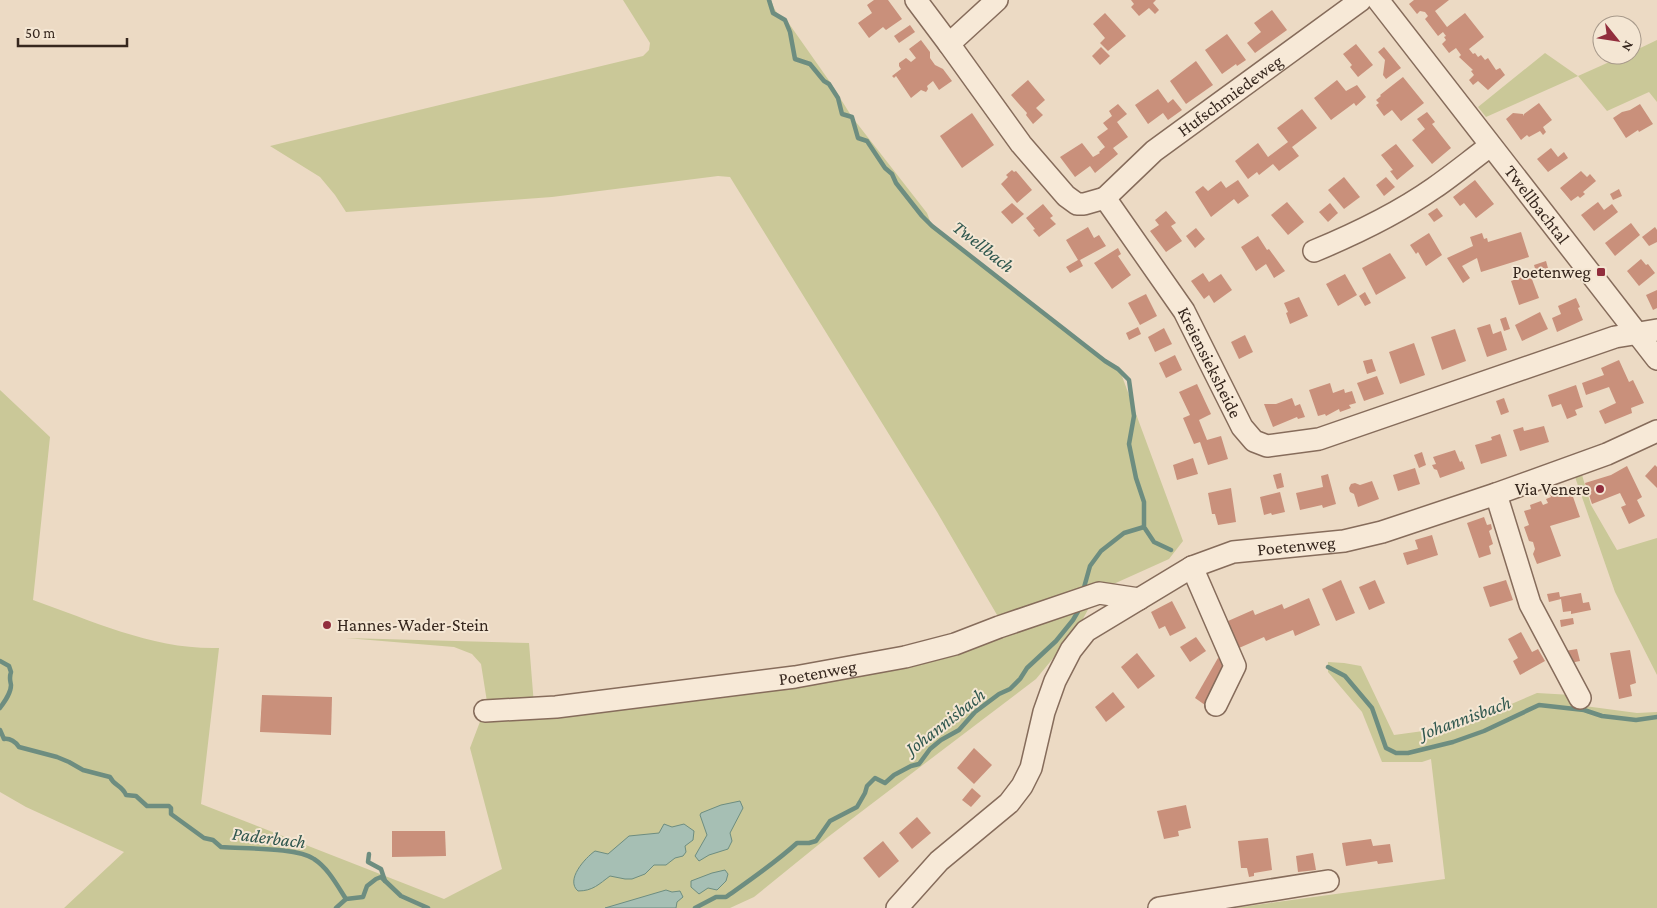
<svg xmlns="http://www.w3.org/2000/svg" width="1657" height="908" viewBox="0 0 1657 908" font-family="'Crimson Pro',serif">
  <rect width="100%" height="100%" fill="#ecdac4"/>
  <g fill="#cac898">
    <path d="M623,0H771C774,8 776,15 785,18L830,82L852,117L927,213L932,226L1105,359L1119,368L1183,541L1169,559L1098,591L1078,628L1036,679L828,837L754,897L730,908H64L124,852L26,807L0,792V390L50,437L33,600C93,621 154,650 219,648L201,804L444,899L502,869L470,748L481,719L488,708L481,664L472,654L454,647L346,638L529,643L534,705L905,652L1000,620L937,512L730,177L718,176L552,197L346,212L335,195L320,177L270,146L643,56L649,50L650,43Z"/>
    <polygon points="1657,40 1657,102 1649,92 1607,111 1578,76 1486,117 1478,107 1545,53 1578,76 1625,55 1632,55 1632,52"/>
    <polygon points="1582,475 1591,505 1617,550 1657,538 1657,675 1615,592 1575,477"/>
    <polygon points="1328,662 1344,663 1361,666 1394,735 1460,726 1537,693 1572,695 1577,705 1637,713 1657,712 1657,908 1234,908 1445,879 1431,759 1422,762 1382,762 1362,712 1328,672"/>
  </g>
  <g fill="#a6bfb4" stroke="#6d8d80">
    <polygon points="740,801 743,808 730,833 732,841 728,849 709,855 699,861 695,856 707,835 700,815 701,813 721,805"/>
    <path d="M664,824L672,827L684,824L694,831L693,840L685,846L686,852L683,856L675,858L666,865H654L645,874L632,879H625L610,876C599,884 593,891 578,891C565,880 585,858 595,851L608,854L629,836L659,833Z"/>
    <polygon points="725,870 728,874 726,881 717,890 708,888 699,894 691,887 691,881 712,873"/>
    <polygon points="666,890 672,892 680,891 683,897 677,902 676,908 605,908"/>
  </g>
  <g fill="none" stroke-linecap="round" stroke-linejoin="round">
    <g stroke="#6d8d80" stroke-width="4.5">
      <polyline points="769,0 773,13 785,20 790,32 795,59 810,64 824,81 829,84 838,98 842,114 852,117 858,138 867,141 885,168 892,174 896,183 922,216 932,226 1105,361 1118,369 1129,380 1134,416 1129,444 1136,478 1144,502 1144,527 1154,542 1171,550"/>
      <polyline points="1083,591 1090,566 1101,551 1124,533 1144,527"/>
      <path d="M0,661L9,666L11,672C9,678 10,679 11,685C11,693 5,701 0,708"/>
      <polyline points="1328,667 1345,676 1372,708 1386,748 1396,753 1408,753 1453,742 1484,731 1539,705 1584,710 1602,716 1636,720 1657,717"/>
      <path d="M0,730L4,739C10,738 16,742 19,747L57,757L69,762L83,770L110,777C114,786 122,785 126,795L136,796L147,806H169L171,808V814L204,838L213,840L221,847C244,849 297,847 314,859C328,868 337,885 346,899"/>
      <polyline points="369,854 368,862 381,869 385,881"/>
      <polyline points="336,908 346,899 363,897 367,886 376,879 381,877 401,896 428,908"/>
      <path d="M695,908L716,897H726C750,880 775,863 797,843H809L816,841L830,821L857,807L865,793L867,786L875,778L885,783L894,775L911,766L919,764L930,749L941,740L959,730L975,712L999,694L1010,689L1020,679L1027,668L1056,641L1073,620L1080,608"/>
    </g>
  </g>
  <g fill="#c9907b">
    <polygon points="874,0 888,0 902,19 886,30 883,27 869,38 858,23 872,13 867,5"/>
    <polygon points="1131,0 1156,0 1153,3 1159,10 1155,14 1149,8 1139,16 1131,7 1134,4"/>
    <polygon points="1414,0 1449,0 1435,11 1447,27 1465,13 1484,37 1469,49 1473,54 1475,53 1478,57 1481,55 1485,60 1488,58 1496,70 1500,68 1505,75 1488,90 1478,81 1473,85 1469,80 1474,75 1471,71 1473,70 1459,57 1461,55 1456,48 1449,53 1442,44 1446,40 1444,37 1446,36 1443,32 1438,36 1425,19 1428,16 1425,12 1420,11 1417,14 1409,4"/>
    <polygon points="1272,10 1287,30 1255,53 1247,43 1261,32 1254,23"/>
    <polygon points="1105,13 1126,36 1108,51 1100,43 1105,38 1093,24"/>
    <polygon points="910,25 915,32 899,43 894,36"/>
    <polygon points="1227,34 1246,60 1237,66 1236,64 1222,74 1205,50"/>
    <polygon points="921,40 930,52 930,58 935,65 943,69 952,81 939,90 933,81 927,86 928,89 926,92 921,90 911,98 896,76 894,78 892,76 901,69 899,66 899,63 906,58 911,62 916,58 909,49"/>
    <polygon points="1356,44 1373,65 1358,77 1350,67 1352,65 1343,54"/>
    <polygon points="1101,47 1110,56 1100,65 1092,56"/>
    <polygon points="1384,47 1401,68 1386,79 1383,75 1385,60 1378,52"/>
    <polygon points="1196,61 1213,85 1186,104 1170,81"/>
    <polygon points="1403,77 1424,103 1401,121 1392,110 1384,116 1376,105 1379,103 1376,100 1381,96 1380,95"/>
    <polygon points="1028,80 1045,100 1036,108 1043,115 1033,124 1026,115 1027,113 1011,95"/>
    <polygon points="1337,80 1346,91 1357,85 1366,97 1356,106 1354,103 1331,120 1314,98"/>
    <polygon points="1158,89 1168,103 1173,99 1182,110 1168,120 1163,113 1148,124 1135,105"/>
    <polygon points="1539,103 1552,120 1543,127 1546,132 1543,135 1540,131 1529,137 1527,135 1521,140 1506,119 1513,113 1523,114 1524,116 1524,114"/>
    <polygon points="1118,104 1127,114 1117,122 1128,137 1113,148 1118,154 1095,173 1090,166 1075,177 1060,157 1082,143 1093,157 1100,153 1099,152 1105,147 1097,137 1108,129 1103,123 1112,116 1109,111"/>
    <polygon points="1640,104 1653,124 1639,132 1638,130 1626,138 1613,118 1622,112 1630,110"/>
    <polygon points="1302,109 1317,128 1292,147 1299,156 1279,171 1273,164 1259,175 1257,172 1248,179 1235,161 1258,143 1268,157 1288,142 1277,128"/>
    <polygon points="1427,112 1435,122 1432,124 1451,148 1432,164 1412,140 1425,129 1417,119"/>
    <polygon points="972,113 994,145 962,168 940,136"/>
    <polygon points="1396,144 1414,166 1397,180 1390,171 1393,170 1381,155"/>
    <polygon points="1551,148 1558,157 1564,152 1568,158 1548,172 1537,159"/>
    <polygon points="1012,170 1014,172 1016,171 1032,190 1017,203 1001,184 1008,177 1006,175"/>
    <polygon points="1581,171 1587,177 1590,174 1596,181 1583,192 1585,194 1580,198 1578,196 1571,201 1560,188"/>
    <polygon points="1344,177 1360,197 1344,209 1328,190"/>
    <polygon points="1386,177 1395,187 1384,196 1376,185"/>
    <polygon points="1238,180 1249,196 1238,204 1234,199 1211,217 1195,192 1203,186 1208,191 1221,181 1226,188"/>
    <polygon points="1475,180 1494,204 1476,218 1464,203 1460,206 1453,197"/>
    <polygon points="1619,189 1622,196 1613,200 1610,194"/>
    <polygon points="1287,202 1304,222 1288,235 1271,215"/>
    <polygon points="1598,202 1604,210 1612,204 1618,212 1594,231 1581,215"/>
    <polygon points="1012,203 1024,214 1012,224 1001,212"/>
    <polygon points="1330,203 1338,213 1328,222 1319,212"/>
    <polygon points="1043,204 1053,216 1050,218 1056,224 1039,237 1033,230 1035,229 1026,218"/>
    <polygon points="1437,208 1443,216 1434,222 1428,214"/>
    <polygon points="1166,211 1176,223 1171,226 1182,241 1166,252 1150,231 1159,225 1155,220"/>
    <polygon points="1631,223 1640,235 1615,256 1605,243"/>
    <polygon points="1088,227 1094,238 1099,235 1106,246 1080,260 1083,266 1070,273 1066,267 1078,260 1066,240"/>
    <polygon points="1655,227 1657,230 1657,242 1649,246 1642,237"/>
    <polygon points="1196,228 1205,239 1195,248 1186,236"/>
    <polygon points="1521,232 1529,257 1481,272 1477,258 1462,266 1470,278 1463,283 1447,258 1473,246 1470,237 1482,233 1484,239 1487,238 1488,242"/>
    <polygon points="1429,233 1442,255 1426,266 1418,252 1416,254 1410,245"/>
    <polygon points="1258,236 1267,250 1269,249 1285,271 1274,278 1266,264 1256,271 1241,247"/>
    <polygon points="1118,248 1121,254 1118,256 1131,275 1112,289 1094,263"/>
    <polygon points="1390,253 1406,278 1376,295 1362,268"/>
    <polygon points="1641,259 1646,265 1648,264 1655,273 1639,286 1627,271"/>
    <polygon points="1546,261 1548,268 1536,272 1534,265"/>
    <polygon points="1203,273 1209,282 1221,274 1232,290 1214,303 1209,295 1204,299 1191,281"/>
    <polygon points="1345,274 1357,295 1338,306 1326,284"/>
    <polygon points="1530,274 1539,298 1519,305 1511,281"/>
    <polygon points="1657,290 1657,308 1653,310 1646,295"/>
    <polygon points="1365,292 1371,303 1365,306 1359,296"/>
    <polygon points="1146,294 1157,316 1140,325 1128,303"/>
    <polygon points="1299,297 1308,316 1290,324 1286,313 1288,312 1284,303"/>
    <polygon points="1576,298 1580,307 1578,308 1583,320 1557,332 1552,318 1561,314 1558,306"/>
    <polygon points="1540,312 1548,329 1522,341 1515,325"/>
    <polygon points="1506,317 1510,329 1504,331 1500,319"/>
    <polygon points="1490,324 1493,334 1501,331 1507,350 1487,357 1477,328"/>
    <polygon points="1138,327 1141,334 1129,340 1126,333"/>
    <polygon points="1164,328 1172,344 1155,352 1148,337"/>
    <polygon points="1455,329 1466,361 1442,370 1431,337"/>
    <polygon points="1245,335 1253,352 1239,359 1231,342"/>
    <polygon points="1414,343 1425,375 1400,384 1389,352"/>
    <polygon points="1175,355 1182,370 1166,378 1159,363"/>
    <polygon points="1372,359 1376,371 1367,374 1363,361"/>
    <polygon points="1619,360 1629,382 1633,380 1644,403 1631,408 1632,413 1605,424 1599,411 1616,403 1609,387 1586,395 1582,383 1604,375 1601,368"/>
    <polygon points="1377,376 1384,394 1364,401 1357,383"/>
    <polygon points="1330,383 1333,393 1344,389 1345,393 1352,391 1356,403 1349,405 1351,408 1340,412 1339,409 1326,416 1325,414 1318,416 1309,390"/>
    <polygon points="1197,384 1211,414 1199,420 1207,440 1221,436 1228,459 1208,465 1200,442 1194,444 1183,418 1190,415 1179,392"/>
    <polygon points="1576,385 1583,407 1575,410 1577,415 1567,419 1561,404 1552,407 1548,395"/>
    <polygon points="1292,398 1295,406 1300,404 1305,417 1298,419 1297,417 1273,427 1264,404 1276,404"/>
    <polygon points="1504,398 1509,412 1501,415 1496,401"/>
    <polygon points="1544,426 1549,442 1520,451 1513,430 1523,427 1524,431"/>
    <polygon points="1500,434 1507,456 1481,464 1475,445 1492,440 1491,437"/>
    <polygon points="1455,450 1460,462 1462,461 1465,469 1440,478 1437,470 1434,469 1432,465 1436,464 1433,457"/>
    <polygon points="1422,452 1426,465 1419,468 1414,455"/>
    <polygon points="1193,458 1198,474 1177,480 1173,465"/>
    <polygon points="1655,465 1657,467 1657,488 1645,476"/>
    <polygon points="1627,466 1642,497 1637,500 1645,516 1629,524 1621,507 1626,505 1620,493 1592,504 1585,483 1611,475"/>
    <polygon points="1415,468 1420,484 1398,491 1393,475"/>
    <polygon points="1281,473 1284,487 1277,489 1273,475"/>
    <polygon points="1328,474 1336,504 1323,508 1322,505 1300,510 1296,493 1323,487 1321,476"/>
    <polygon points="1372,481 1379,499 1358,507 1354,494 1350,492 1349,488 1351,484 1355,483 1360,485"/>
    <polygon points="1566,487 1567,492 1571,491 1580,517 1550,526 1561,556 1537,564 1533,554 1535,549 1533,542 1529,541 1524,527 1529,525 1524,511 1531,509 1530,505 1541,501 1543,505 1548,503 1546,499 1551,497 1549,493"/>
    <polygon points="1231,488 1236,522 1218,525 1215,514 1212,514 1208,493"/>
    <polygon points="1280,492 1285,512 1272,515 1271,513 1264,515 1260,497"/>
    <polygon points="1484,517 1487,525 1491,524 1492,529 1489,531 1493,544 1489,546 1491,554 1479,558 1467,523"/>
    <polygon points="1432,535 1438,555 1407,565 1403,553 1418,549 1415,540"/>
    <polygon points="1341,580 1355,613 1336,621 1322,589"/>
    <polygon points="1375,580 1385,603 1369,610 1359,587"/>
    <polygon points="1506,580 1513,600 1490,607 1483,587"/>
    <polygon points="1559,592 1560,597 1581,593 1583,603 1589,602 1591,610 1571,614 1571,611 1563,612 1561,599 1549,602 1547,594"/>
    <polygon points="1309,598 1320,625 1295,636 1293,630 1266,641 1264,637 1239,648 1228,621 1253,610 1255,615 1282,604 1284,609"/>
    <polygon points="1172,601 1186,628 1170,636 1165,626 1159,629 1151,612"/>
    <polygon points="1573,618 1574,624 1561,627 1560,620"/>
    <polygon points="1521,632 1532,652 1538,649 1545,661 1520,675 1513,661 1518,658 1508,639"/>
    <polygon points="1196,637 1206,651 1190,662 1180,647"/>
    <polygon points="1577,649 1580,661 1570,663 1565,651"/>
    <polygon points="1630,650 1636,683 1630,685 1632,696 1619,699 1610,653"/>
    <polygon points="1137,653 1155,676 1138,689 1121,667"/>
    <polygon points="1218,658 1229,664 1205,705 1195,698"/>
    <polygon points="1113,692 1125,707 1106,722 1095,707"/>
    <polygon points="262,695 332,697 331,735 260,732"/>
    <polygon points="974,748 992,765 974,784 957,768"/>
    <polygon points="972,788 981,796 971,807 962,800"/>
    <polygon points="1186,805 1191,828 1178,831 1179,836 1164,839 1157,811"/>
    <polygon points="917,817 931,833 912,849 899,833"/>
    <polygon points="392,831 445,831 446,856 392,857"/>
    <polygon points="1268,838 1272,870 1254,873 1254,876 1249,877 1247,868 1241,868 1238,841"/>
    <polygon points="1371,839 1373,846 1390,844 1393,862 1378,864 1377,861 1346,866 1342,843"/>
    <polygon points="883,841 899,861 879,878 863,858"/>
    <polygon points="1313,853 1316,870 1298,872 1296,856"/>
  </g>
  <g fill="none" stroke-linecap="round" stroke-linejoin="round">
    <g stroke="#866c5b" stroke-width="24">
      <g id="minor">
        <polyline points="916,0 949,44"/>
        <path id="s1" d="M997,0L949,44L1021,144L1066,196L1077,204H1084L1105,198L1184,311L1242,427L1254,441L1267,446L1319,439L1615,337L1657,330"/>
        <path id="s2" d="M1378,0L1657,359"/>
        <path id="s3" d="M1105,198L1154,151L1361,0"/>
        <path d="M1314,251C1355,234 1397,214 1434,188C1453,175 1471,160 1490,146"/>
        <polyline points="1496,494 1530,604 1580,698"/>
        <polyline points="1192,567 1235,666 1216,705"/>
        <path id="s4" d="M485,711L556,707L795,677L905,657L955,644L999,627L1099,593L1139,599"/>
        <path id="s5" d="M897,908L939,861L1009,803L1022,786L1031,768L1044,712L1055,681L1071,650L1086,631L1192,567L1233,552L1344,541L1382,532L1496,494L1607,454L1657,431"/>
        <polyline points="1159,908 1328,881"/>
      </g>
    </g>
    <use href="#minor" stroke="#f7e9d7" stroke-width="21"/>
  </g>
  <g fill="#922e3d" stroke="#f4e6d3" stroke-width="2">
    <rect x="1596" y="267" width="10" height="10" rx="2.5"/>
    <circle cx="1600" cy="489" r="5"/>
    <circle cx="327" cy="625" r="5"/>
  </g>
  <g text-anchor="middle" stroke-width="4" stroke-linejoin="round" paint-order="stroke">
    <g font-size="18" fill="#36271e" stroke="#f4e6d3">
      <text dy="6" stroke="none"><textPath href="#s3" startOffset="162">Hufschmiedeweg</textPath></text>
      <text dy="6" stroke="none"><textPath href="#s2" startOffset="259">Twellbachtal</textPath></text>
      <text dy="6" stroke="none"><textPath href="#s1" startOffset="495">Kreiensieksheide</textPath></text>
      <text dy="6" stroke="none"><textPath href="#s5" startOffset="576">Poetenweg</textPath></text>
      <text dy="6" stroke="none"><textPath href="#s4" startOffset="335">Poetenweg</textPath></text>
    </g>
    <g font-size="18" fill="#36271e" stroke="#f4e6d3" text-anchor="end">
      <text x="1591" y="278">Poetenweg</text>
      <text x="1590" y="495">Via Venere</text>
      <text x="337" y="631" text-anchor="start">Hannes-Wader-Stein</text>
    </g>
    <g font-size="19" font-style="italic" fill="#2e564d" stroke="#f4e6d3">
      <text transform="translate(984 246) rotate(38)" y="7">Twellbach</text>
      <text transform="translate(1465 717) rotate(-20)" y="7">Johannisbach</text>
      <text transform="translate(945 721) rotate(-38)" y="7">Johannisbach</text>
      <text transform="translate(269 837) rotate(7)" y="7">Paderbach</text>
    </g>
  </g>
  <g transform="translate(1617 40) rotate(120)"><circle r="24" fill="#f4e6d3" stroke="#a89a8b"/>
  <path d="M0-4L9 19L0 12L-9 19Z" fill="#922e3d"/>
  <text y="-8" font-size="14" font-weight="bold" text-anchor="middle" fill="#36271e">N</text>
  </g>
  <path d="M18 38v8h109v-8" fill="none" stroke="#36271e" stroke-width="2.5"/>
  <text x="25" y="38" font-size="15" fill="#36271e" stroke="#f4e6d3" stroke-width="4" paint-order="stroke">50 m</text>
</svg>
